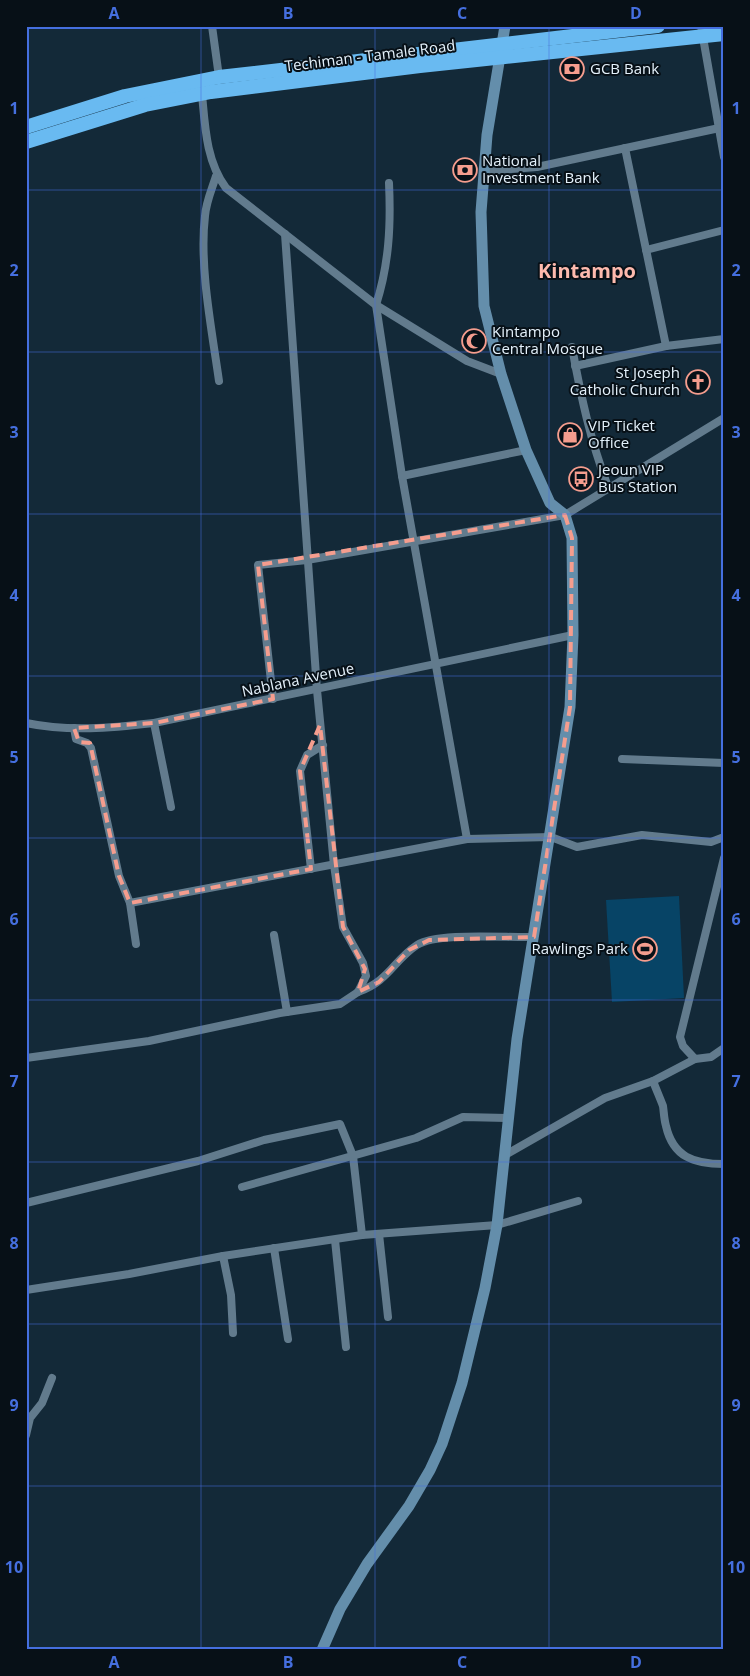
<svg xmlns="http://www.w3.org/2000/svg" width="750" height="1676" viewBox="0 0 750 1676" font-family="'Open Sans',sans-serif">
  <rect width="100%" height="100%" fill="#132938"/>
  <polygon fill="#074466" points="679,896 684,998 612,1002 606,900"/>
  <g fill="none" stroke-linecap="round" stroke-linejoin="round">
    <g stroke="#627b8d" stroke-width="8">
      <polyline points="212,26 219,77"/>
      <polyline points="701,26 724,157"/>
      <path d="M202,94C205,126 206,161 226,188L376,305L467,361L501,374"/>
      <polyline points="625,148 666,346"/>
      <polyline points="484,171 537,167 724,127"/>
      <path d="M216,176C212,189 206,202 205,216C199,266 212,331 219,381"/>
      <path d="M389,183C391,226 389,264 376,305L402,476L467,839"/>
      <polyline points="646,250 724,230"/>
      <path d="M572,347C581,397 590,439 608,487"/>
      <polyline points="575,366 666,346 724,339"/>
      <polyline points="402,476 526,450"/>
      <polyline points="273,699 258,565 307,560 565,515 724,418"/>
      <path d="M26,723C69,732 111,728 154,723L573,635"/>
      <polyline points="154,723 171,807"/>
      <polyline points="74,728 76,739 87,743 91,748 119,876 130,903 467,839 551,837 577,847 642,835 711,842 724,837"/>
      <polyline points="622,759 724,763"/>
      <polyline points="311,869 300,771 307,755 323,745"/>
      <polyline points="130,903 136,944"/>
      <polyline points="274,935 287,1012"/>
      <path d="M358,992C389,981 393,961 417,945C437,932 507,938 534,937"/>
      <polyline points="26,1058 149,1041 280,1013 340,1004 358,992 366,976 363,963 343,927 334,865 317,690 285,234"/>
      <polyline points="695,1059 711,1057 724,1048"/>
      <path d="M653,1081C656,1089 660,1098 663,1106C664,1113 664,1119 666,1126C673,1157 694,1164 724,1164"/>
      <polyline points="505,1155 605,1098 653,1081 695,1059 683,1046 680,1037 724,858"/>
      <polyline points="242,1187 416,1138 463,1117 507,1118"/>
      <polyline points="26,1203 198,1161 264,1140 340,1124 353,1156 362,1235"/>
      <polyline points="379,1234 388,1317"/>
      <polyline points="335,1240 346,1347"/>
      <polyline points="274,1248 288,1339"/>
      <polyline points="223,1256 231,1295 233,1333"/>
      <polyline points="26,1290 129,1274 223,1256 362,1235 497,1225 578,1201"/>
      <polyline points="26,1435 30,1418 42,1403 52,1378"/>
    </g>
    <polyline stroke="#648eab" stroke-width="11" points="322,1650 340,1609 367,1564 409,1506 430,1470 442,1444 462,1383 485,1288 497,1225 517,1039 570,707 573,635 572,538 565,515 550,503 526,450 501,374 484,306 481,212 487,135 505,26"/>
    <g stroke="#69baf1" stroke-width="14">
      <polyline points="26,127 125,96 219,77 658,26"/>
      <polyline points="26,142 145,105 211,92 420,66 724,34"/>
    </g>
  </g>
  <path fill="none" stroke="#f59d8e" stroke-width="4" stroke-dasharray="10 6" stroke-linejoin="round" d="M565,515L572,538L570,707L534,937L429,940L409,950L379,982L358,992L365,969L343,927L320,725L300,771L311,869L130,903L119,876L90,743L79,742L74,728L154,723L273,699L258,565Z"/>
  <path fill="none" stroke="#456fdf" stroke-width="1" stroke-opacity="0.55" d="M201,26V1650M375,26V1650M549,26V1650M26,190H724M26,352H724M26,514H724M26,676H724M26,838H724M26,1000H724M26,1162H724M26,1324H724M26,1486H724"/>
  <defs>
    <g id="bank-ring" transform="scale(1.25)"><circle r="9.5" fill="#071017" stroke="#f59d8e" stroke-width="1.5"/><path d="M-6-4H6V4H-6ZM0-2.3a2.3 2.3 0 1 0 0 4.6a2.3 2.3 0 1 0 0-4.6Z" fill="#f59d8e"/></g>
    <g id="mosque-ring" transform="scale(1.25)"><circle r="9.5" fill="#071017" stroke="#f59d8e" stroke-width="1.5"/><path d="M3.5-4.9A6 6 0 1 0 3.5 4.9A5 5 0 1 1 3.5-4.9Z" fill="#f59d8e"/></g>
    <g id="church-ring" transform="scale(1.25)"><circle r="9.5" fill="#071017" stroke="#f59d8e" stroke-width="1.5"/><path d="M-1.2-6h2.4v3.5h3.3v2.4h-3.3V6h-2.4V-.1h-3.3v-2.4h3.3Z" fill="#f59d8e"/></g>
    <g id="shop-ring" transform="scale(1.25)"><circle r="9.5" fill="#071017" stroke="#f59d8e" stroke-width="1.5"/><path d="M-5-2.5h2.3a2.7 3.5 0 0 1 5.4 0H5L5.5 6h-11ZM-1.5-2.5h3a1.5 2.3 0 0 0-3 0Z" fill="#f59d8e"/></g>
    <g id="bus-ring" transform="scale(1.25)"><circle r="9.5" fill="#071017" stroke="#f59d8e" stroke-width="1.5"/><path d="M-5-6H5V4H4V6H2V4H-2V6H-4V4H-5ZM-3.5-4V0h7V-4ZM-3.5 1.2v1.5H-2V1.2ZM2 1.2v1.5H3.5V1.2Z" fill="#f59d8e"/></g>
    <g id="stadium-ring" transform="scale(1.25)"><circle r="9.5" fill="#071017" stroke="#f59d8e" stroke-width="1.5"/><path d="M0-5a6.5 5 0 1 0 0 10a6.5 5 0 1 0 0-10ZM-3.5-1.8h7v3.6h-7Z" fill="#f59d8e"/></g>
  </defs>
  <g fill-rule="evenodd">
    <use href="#bank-ring" x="572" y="69"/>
    <use href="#bank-ring" x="465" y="170"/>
    <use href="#mosque-ring" x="474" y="341"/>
    <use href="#church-ring" x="698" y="382"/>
    <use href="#shop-ring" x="570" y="435"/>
    <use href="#bus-ring" x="581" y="479"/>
    <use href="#stadium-ring" x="645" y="949"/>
  </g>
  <g text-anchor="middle" stroke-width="4" stroke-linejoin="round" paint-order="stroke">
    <g font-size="15" fill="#e4f1fb" stroke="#071017">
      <text transform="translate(370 56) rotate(-7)" y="5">Techiman - Tamale Road</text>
      <text transform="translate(298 680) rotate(-12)" y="5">Nablana Avenue</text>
    </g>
    <g font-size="15" fill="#e4f1fb" stroke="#071017" text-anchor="start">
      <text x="590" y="74">GCB Bank</text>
      <text x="482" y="166">National<tspan x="482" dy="17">Investment Bank</tspan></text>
      <text x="492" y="337">Kintampo<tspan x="492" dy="17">Central Mosque</tspan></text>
      <text x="680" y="378" text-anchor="end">St Joseph<tspan x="680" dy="17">Catholic Church</tspan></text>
      <text x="588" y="431">VIP Ticket<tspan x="588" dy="17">Office</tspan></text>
      <text x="598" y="475">Jeoun VIP<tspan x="598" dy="17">Bus Station</tspan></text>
      <text x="628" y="954" text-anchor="end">Rawlings Park</text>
    </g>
    <g font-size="20" font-weight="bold" fill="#fdbaae" stroke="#071017">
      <text x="587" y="278">Kintampo</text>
    </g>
  </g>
  <rect width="750" height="1676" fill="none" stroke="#071017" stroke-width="55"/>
  <rect x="28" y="28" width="694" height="1620" fill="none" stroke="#456fdf" stroke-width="2"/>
  <g font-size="16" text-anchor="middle" font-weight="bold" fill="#456fdf">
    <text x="114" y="19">A</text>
    <text x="288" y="19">B</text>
    <text x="462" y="19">C</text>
    <text x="636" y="19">D</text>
    <text x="14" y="114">1</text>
    <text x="736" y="114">1</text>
    <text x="14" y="276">2</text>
    <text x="736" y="276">2</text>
    <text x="14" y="438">3</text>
    <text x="736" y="438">3</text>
    <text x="14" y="601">4</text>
    <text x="736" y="601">4</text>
    <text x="14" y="763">5</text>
    <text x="736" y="763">5</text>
    <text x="14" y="925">6</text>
    <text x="736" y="925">6</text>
    <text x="14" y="1087">7</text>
    <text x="736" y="1087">7</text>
    <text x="14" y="1249">8</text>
    <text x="736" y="1249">8</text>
    <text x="14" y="1411">9</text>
    <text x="736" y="1411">9</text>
    <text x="14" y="1573">10</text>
    <text x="736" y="1573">10</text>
    <text x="114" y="1668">A</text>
    <text x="288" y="1668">B</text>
    <text x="462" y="1668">C</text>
    <text x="636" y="1668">D</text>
  </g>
</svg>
